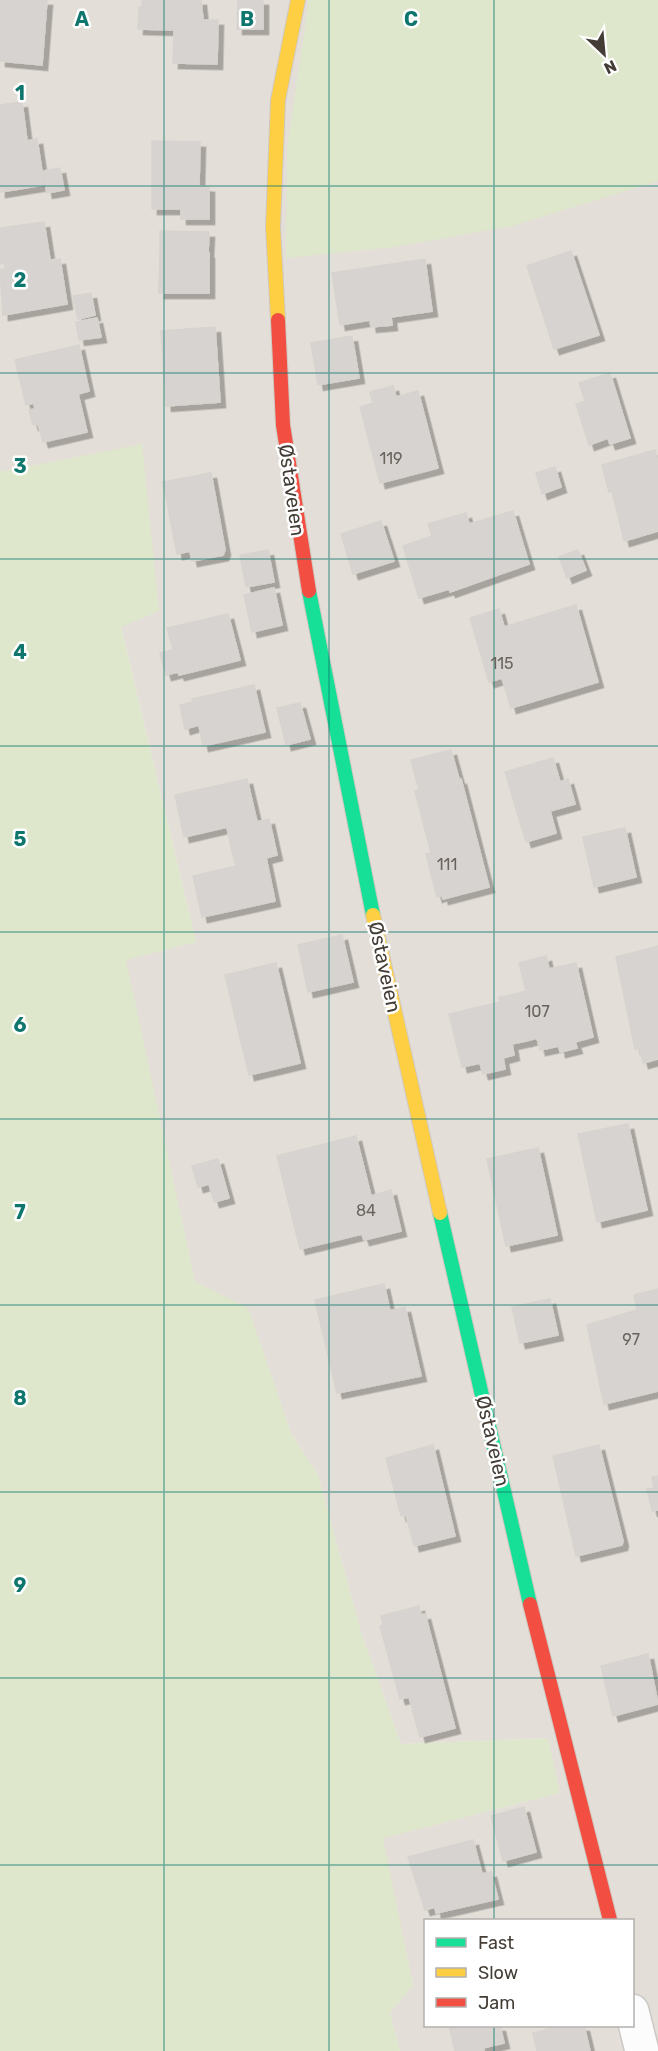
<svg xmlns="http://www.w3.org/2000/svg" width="658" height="2051" viewBox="0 0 658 2051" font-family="Rubik,sans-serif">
  <defs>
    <filter id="shadow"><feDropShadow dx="5.5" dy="5.5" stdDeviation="0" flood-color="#0004"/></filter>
  </defs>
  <rect width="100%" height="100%" fill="#efece9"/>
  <path fill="#e3ded7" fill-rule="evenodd" d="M0,0H658V2051H400L390,2013L413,1985L382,1838L560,1793L547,1738L401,1744L361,1632L318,1475L291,1433L248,1309L195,1282L125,960L196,942L121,626L142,445L0,472ZM426,1920H632V2026H426Z"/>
  <g fill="#dee7cb">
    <polygon points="309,0 658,0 658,181 512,226 394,247 286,258 287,149"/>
    <polygon points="142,444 159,611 121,627 196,942 126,960 195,1282 248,1308 291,1433 318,1475 361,1632 401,1744 548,1738 560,1793 383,1838 413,1985 390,2013 400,2051 0,2051 0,472"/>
  </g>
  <g fill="#d7d3d0" stroke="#d7d3cf" stroke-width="1.5" filter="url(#shadow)">
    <polygon points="0,0 47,0 42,65 0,61"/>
    <polygon points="142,0 201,0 203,20 218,20 217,64 173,63 174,30 138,29 139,7 142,7"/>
    <polygon points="238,0 263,0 263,29 237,29"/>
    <polygon points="22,102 27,141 37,139 44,185 0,192 0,105"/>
    <polygon points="152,141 200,142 199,186 209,187 209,219 181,219 181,209 152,209"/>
    <polygon points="60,168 64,190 47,193 43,171"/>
    <polygon points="44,222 50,260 60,259 67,304 3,315 0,269 5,269 5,263 0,264 0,228"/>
    <polygon points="160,231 209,232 208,253 160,253"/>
    <polygon points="571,251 599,335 554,349 527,266"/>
    <polygon points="160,253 209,253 209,293 159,293"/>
    <polygon points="425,259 432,311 391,317 392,325 371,327 370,320 340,325 332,273"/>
    <polygon points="91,293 95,315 78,319 73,296"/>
    <polygon points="97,318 101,337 79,340 76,322"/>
    <polygon points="215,327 220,402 166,406 161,331"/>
    <polygon points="352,336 359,378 318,385 311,343"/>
    <polygon points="79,345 89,391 78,394 87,432 43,442 38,424 33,425 29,410 35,409 34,403 26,405 15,360"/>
    <polygon points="610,373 630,438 610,444 608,438 589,445 576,404 585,401 579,383"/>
    <polygon points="393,386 396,397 418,391 438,468 380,483 360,407 373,403 370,392"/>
    <polygon points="655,450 658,461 658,531 624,541 612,491 609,492 602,465"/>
    <polygon points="555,467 561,487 542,494 536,473"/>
    <polygon points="211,473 225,550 223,555 192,561 190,551 177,554 163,482"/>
    <polygon points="513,511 529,564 450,592 449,589 419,598 403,546 432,536 428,524 466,513 469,524"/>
    <polygon points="381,521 394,561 353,574 341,534"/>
    <polygon points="268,550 274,582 246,587 240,555"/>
    <polygon points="578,550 586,570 567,578 559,557"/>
    <polygon points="274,588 282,625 252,632 244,595"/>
    <polygon points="576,605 598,682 511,708 502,678 489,682 470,618 499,609 504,627"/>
    <polygon points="228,614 240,660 179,675 178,672 166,675 160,653 173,650 167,628"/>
    <polygon points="254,685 265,732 203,746 199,725 185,729 180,705 193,702 192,699"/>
    <polygon points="300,703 310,739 286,745 277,708"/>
    <polygon points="451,750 459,779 419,790 411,760"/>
    <polygon points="553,758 560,782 568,779 575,804 550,811 556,833 526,842 505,772"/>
    <polygon points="247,779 257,822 269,819 273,837 231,847 227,827 184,837 175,795"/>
    <polygon points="461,779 489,887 443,899 442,895 437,897 426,854 431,853 415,791"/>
    <polygon points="625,828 636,877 594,887 583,837"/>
    <polygon points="273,837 277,855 266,858 275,901 202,917 193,876 236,866 231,847"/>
    <polygon points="342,935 353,982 308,992 298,945"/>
    <polygon points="658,946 658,1059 643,1063 639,1048 635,1049 616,957"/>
    <polygon points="546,956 549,969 576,963 593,1037 575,1042 577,1048 560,1052 559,1046 540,1050 537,1038 526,1041 515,994 526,991 519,963"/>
    <polygon points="276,963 300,1063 249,1075 225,975"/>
    <polygon points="515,994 526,1041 512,1044 514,1055 503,1058 505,1069 483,1074 480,1063 462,1067 449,1014 500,1002 499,997"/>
    <polygon points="628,1124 647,1210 597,1222 578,1134"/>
    <polygon points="356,1136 371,1196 391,1190 401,1231 364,1240 362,1234 300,1249 277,1156"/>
    <polygon points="538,1148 557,1235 506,1246 487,1159"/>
    <polygon points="218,1159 229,1198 214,1202 209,1184 198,1187 192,1166"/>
    <polygon points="384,1284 390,1311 405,1307 421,1376 337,1393 315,1300"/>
    <polygon points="658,1289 658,1391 604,1404 587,1325 637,1310 634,1295"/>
    <polygon points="550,1299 558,1335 520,1343 512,1307"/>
    <polygon points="433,1445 455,1536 414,1546 406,1515 401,1516 386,1458"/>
    <polygon points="599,1445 623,1541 622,1545 576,1556 553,1456"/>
    <polygon points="658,1476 658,1510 652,1511 647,1489 654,1488 652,1477"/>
    <polygon points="419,1606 421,1615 425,1614 455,1728 420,1737 409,1697 400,1699 380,1626 383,1625 381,1616"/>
    <polygon points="648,1654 658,1704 613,1716 601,1666"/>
    <polygon points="524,1807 536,1852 503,1861 491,1816"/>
    <polygon points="473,1840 482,1874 491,1872 498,1899 436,1913 435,1907 425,1910 408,1857"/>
    <polygon points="449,2026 500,2026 504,2043 483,2048 484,2051 455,2051"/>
    <polygon points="560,2026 584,2026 590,2051 537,2051 533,2033"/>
  </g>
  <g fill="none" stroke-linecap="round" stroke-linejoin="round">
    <g stroke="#cbc8c5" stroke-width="36">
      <polyline id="street" points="632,2011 642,2051"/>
    </g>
    <g stroke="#cec8c0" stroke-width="16">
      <g id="fast">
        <polyline points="309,591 373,915"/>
        <polyline points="440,1213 530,1604"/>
      </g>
    </g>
    <g stroke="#cec8c0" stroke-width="16">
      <g id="slow">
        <polyline points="278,320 273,227 278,100 298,0"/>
        <polyline points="373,915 440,1213"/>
      </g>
    </g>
    <g stroke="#cec8c0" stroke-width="16">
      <g id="jam">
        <polyline points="278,320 283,425 309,591"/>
        <polyline points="530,1604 610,1920"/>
      </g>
    </g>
    <use href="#street" stroke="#fdfcfc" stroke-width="33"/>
    <use href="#fast" stroke="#16e098" stroke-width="14"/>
    <use href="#slow" stroke="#ffcf43" stroke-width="14"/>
    <use href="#jam" stroke="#f24e42" stroke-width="14"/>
  </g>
  <path fill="none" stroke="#0f766e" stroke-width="1.5" stroke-opacity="0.55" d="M164,0V2051M329,0V2051M494,0V1920M0,186H658M0,373H658M0,559H658M0,746H658M0,932H658M0,1119H658M0,1305H658M0,1492H658M0,1678H658M0,1865H658M494,2026V2051"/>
  <g text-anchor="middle" stroke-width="5" stroke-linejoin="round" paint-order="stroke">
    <g font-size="16" fill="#6a645e">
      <text x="391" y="464">119</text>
      <text x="502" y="669">115</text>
      <text x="447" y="870">111</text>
      <text x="537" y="1017">107</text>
      <text x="366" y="1216">84</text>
      <text x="631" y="1345">97</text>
    </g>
    <g font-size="20" fill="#443d36" stroke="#fff">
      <text transform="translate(292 490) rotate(82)" y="7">Østaveien</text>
      <text transform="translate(385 967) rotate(78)" y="7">Østaveien</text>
      <text transform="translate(493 1441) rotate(77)" y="7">Østaveien</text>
    </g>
  </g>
  <g font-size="20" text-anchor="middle" font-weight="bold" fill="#0f766e" stroke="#fff" stroke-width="5" stroke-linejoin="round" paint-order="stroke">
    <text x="82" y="26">A</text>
    <text x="247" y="26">B</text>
    <text x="411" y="26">C</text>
    <text x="20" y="100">1</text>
    <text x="20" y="287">2</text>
    <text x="20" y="473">3</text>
    <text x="20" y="659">4</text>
    <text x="20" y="846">5</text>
    <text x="20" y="1032">6</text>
    <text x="20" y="1219">7</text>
    <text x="20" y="1405">8</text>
    <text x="20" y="1592">9</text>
  </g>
  <rect x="424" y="1919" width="210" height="108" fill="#ffffff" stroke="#b4b1af" stroke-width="1.5"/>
  <rect x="436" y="1938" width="30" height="9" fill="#16e098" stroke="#b4b1af" stroke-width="1.5"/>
  <text x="478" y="1949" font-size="18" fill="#443d36">Fast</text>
  <rect x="436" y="1968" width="30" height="9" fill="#ffcf43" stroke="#b4b1af" stroke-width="1.5"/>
  <text x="478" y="1979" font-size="18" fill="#443d36">Slow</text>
  <rect x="436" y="1998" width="30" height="9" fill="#f24e42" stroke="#b4b1af" stroke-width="1.5"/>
  <text x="478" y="2009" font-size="18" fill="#443d36">Jam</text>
  <g transform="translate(604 54) rotate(154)" stroke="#ffffff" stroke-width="4.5" paint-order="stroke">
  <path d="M0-4.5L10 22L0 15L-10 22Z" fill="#443d36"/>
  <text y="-9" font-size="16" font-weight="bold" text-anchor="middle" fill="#443d36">N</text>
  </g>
</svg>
